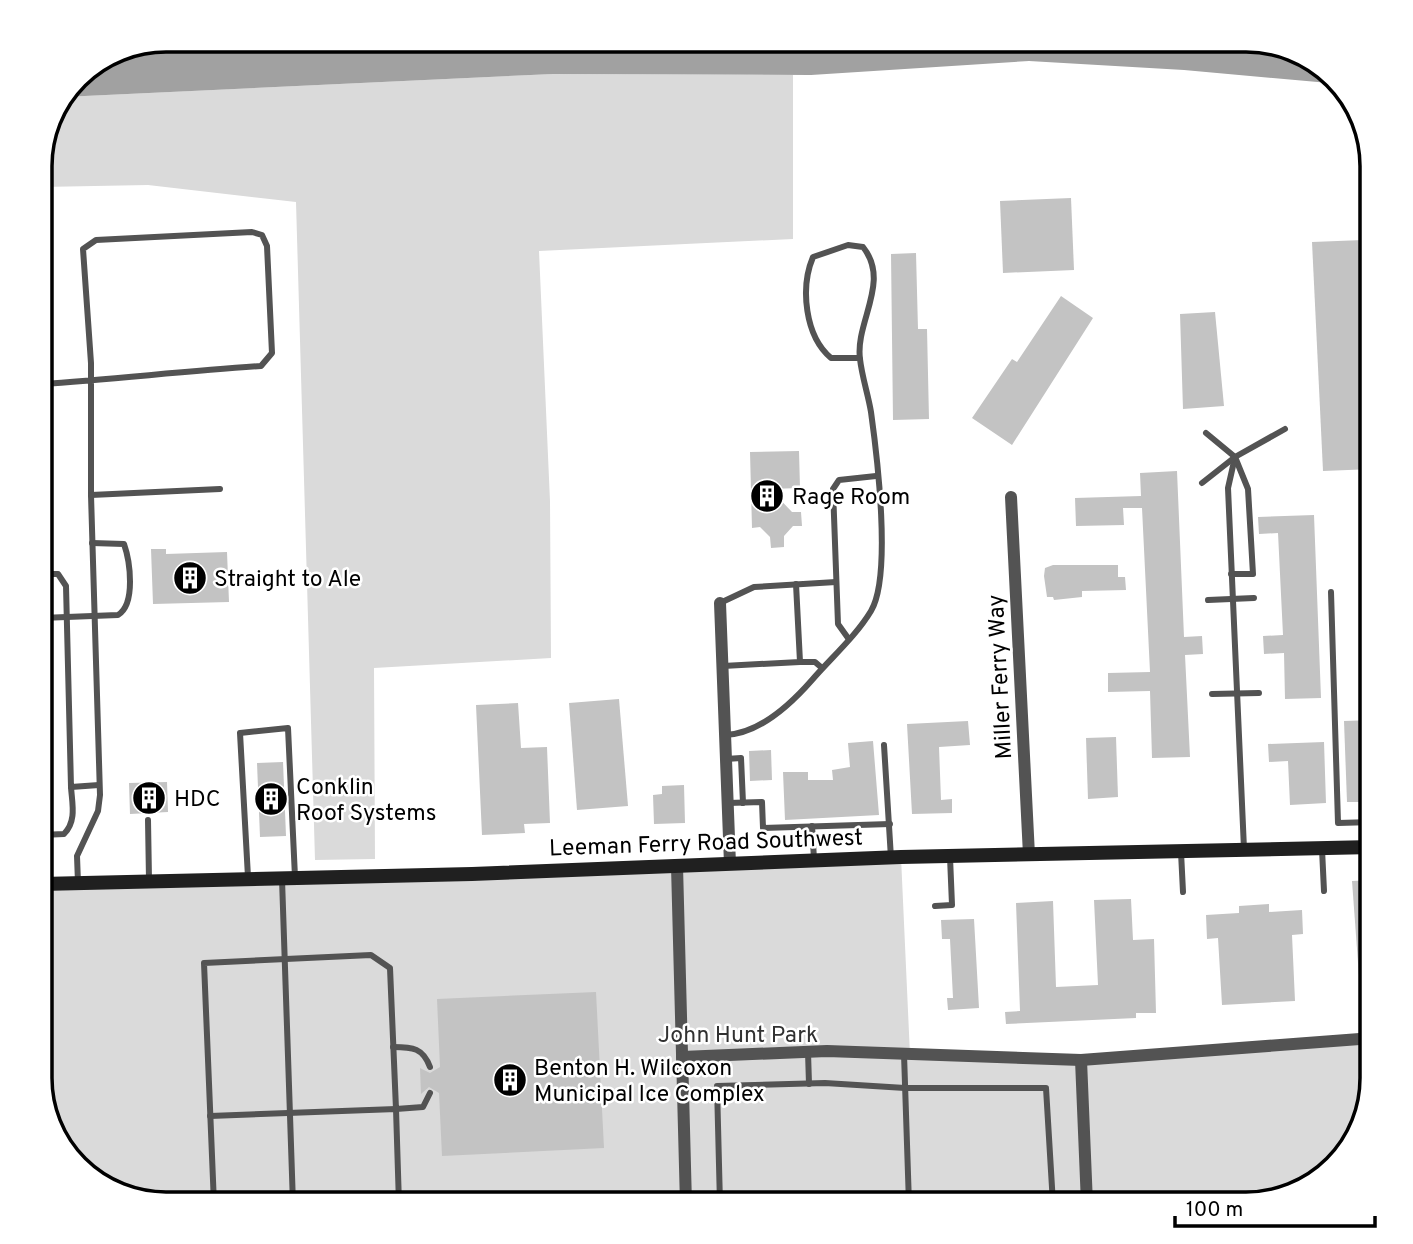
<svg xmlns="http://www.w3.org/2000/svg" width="1413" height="1244" viewBox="0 0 1413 1244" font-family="Overpass,sans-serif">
  <rect width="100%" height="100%" fill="#fff"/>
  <g fill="#dadada">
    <path d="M553,74L793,75V239L539,251L550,501L551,658L374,668L375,859L315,860L296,202L148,185L41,187C41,156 44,122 63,97Z"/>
    <polygon points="901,857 910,1055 1081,1060 1373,1038 1372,1085 1336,1167 1295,1194 1247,1204 166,1204 118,1194 77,1167 41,1085 41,884"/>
  </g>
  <path fill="#a1a1a1" d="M166,40H1247C1280,47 1320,54 1340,84L1184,70L1029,61L811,75L553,74L63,97L83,72Z"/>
  <g fill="#c3c3c3">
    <polygon points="1071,198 1074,270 1003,273 1000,201"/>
    <polygon points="1363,240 1373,469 1323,471 1312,242"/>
    <polygon points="916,253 918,329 927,329 929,419 893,420 891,254"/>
    <polygon points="1061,296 1093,318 1012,445 972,418 1012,359 1017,362"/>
    <polygon points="1215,312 1224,406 1183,409 1180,314"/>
    <polygon points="799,451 800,488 770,489 792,512 801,512 802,526 793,526 784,536 784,547 771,548 770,537 760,527 752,528 750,452"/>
    <polygon points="1177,471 1184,637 1202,636 1203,654 1185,655 1190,757 1152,758 1150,691 1108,692 1108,673 1150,672 1142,508 1123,508 1124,525 1076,526 1075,498 1141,496 1140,473"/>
    <polygon points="1314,515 1321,698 1285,699 1284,653 1264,654 1263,636 1283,635 1278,533 1259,534 1258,517"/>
    <polygon points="151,549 166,549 166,554 227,552 229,602 153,604"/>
    <polygon points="1053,565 1118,565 1118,577 1125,577 1126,590 1082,591 1082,597 1054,600 1053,597 1047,597 1044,576 1045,568"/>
    <polygon points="619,699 628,806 577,810 569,703"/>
    <polygon points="518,703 521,748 547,747 550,823 524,824 525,833 482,835 476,705"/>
    <polygon points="1373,720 1373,802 1347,802 1344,721"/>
    <polygon points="968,721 970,745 939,747 941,800 952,799 952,813 912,814 907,724"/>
    <polygon points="41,731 50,731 52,792 41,793"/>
    <polygon points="1116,737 1118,797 1088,799 1086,738"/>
    <polygon points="873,741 879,815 785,820 783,772 808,772 808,780 833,780 832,770 850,767 848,743"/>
    <polygon points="1324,742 1326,803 1290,805 1288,761 1269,762 1268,744"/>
    <polygon points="771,750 772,780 750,781 749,751"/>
    <polygon points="283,762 286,836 260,837 257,763"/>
    <polygon points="167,782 168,812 130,814 129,783"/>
    <polygon points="684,785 685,823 654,824 653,795 662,794 662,786"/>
    <polygon points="1372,880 1373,1016 1362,1017 1352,881"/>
    <polygon points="1131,899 1133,940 1154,939 1156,1013 1136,1013 1136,1018 1006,1024 1005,1012 1020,1011 1016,903 1053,901 1056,987 1098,985 1094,900"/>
    <polygon points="1269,904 1269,912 1302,910 1303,934 1292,935 1295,1001 1222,1005 1218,938 1207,939 1206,915 1239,913 1239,906"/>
    <polygon points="974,919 979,1008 948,1010 947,998 953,998 950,939 942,939 941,920"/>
    <polygon points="596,992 604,1148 442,1156 439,1093 429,1087 421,1094 420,1068 430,1073 440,1067 437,999"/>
  </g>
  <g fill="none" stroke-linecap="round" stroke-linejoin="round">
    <g stroke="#535353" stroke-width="6">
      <polyline points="41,214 44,214"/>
      <path d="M41,384C114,379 187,371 261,366L272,353L267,246L262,235L252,232L96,240L83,249L91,363V495L100,795L98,811L77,856L78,883"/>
      <polyline points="1206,433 1235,457 1248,489 1253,574 1231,574"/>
      <polyline points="1235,457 1228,488 1244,849"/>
      <polyline points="1202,483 1235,457 1285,429"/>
      <polyline points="91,495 220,489"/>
      <polyline points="41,574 58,574 66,586 71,787 99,785"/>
      <polyline points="1331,592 1338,823 1373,822"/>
      <polyline points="1208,600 1254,598"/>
      <polyline points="720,603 754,587 836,582"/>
      <path d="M41,618L118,615C136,604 130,561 124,544L92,543"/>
      <polyline points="848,638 838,624 833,489 839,480 876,476"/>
      <polyline points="800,662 815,662 822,668"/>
      <polyline points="723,666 800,662 796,584"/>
      <polyline points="1212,694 1259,693"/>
      <path d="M725,735C759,734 791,704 812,680C831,658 856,636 871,611C892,576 877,455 871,412C868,394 862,377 860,359C855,322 891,282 863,247L848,245L813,257C800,288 805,336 831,358H860"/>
      <polyline points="884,745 891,858"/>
      <polyline points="726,759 741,758 743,803"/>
      <polyline points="728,803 762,802 763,828 890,824"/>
      <polyline points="148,820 149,880"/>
      <polyline points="812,826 814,859"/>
      <path d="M41,835L64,834C77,821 72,803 71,787"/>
      <polyline points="1322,849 1324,891"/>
      <polyline points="1181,852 1183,892"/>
      <polyline points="248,877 240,733 288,728 295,877"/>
      <polyline points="282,879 293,1204"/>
      <polyline points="935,906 952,905 950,857"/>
      <path d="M393,1047C413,1047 423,1048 430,1067"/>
      <polyline points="808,1052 809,1084"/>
      <polyline points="904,1054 909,1204"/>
      <polyline points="210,1116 396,1109 399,1204"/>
      <polyline points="214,1204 204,963 371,955 390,968 396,1109 423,1107 430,1093"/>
      <polyline points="720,1204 717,1086 825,1083 905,1088 1046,1088 1053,1204"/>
    </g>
    <g stroke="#535353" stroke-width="12">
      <polyline points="1011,497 1029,855"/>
      <polyline points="720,603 730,864"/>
      <polyline points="677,866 686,1204"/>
      <polyline points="682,1057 827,1051 1081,1060 1373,1038"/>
      <polyline points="1081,1060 1087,1204"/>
    </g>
    <polyline stroke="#202020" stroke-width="14" points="41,884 472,874 901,857 1373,847"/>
  </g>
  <defs>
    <g id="building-disc" transform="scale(1.75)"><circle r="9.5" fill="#000" stroke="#fff"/><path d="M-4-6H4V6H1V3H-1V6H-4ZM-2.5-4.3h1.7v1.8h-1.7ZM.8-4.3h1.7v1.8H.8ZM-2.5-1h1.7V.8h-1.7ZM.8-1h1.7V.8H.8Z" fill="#fff"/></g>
  </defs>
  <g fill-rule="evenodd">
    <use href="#building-disc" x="767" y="496"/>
    <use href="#building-disc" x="190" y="578"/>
    <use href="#building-disc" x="149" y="798"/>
    <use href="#building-disc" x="271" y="799"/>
    <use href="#building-disc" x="510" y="1080"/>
  </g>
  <g text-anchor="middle" stroke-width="5" stroke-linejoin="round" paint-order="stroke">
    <g font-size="23" fill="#000" stroke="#fff" text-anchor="start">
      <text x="792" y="504">Rage Room</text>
      <text x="214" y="586">Straight to Ale</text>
      <text x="296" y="794">Conklin<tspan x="296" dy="26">Roof Systems</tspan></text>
      <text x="174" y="806">HDC</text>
      <text x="534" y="1075">Benton H. Wilcoxon<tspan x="534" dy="26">Municipal Ice Complex</tspan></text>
    </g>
    <g font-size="23" fill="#000" stroke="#fff">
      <text transform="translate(999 677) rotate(-93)" y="8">Miller Ferry Way</text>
      <text transform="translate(706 842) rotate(-2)" y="8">Leeman Ferry Road Southwest</text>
    </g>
    <g font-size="23" fill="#313131" stroke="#fff">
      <text x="738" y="1042">John Hunt Park</text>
    </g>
  </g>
  <path d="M0 0H1413V1244H0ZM166 52H1246A114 114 0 0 1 1360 166V1078A114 114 0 0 1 1246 1192H166A114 114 0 0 1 52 1078V166A114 114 0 0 1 166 52Z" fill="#fff" fill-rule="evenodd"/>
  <path fill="none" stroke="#000" stroke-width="3.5" d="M166 52H1246A114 114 0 0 1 1360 166V1078A114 114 0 0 1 1246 1192H166A114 114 0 0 1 52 1078V166A114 114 0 0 1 166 52Z"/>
  <path d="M1175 1216v10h200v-10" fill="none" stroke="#000000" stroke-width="3.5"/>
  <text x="1186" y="1216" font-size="21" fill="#000000" stroke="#ffffff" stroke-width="5" paint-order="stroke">100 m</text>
</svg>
